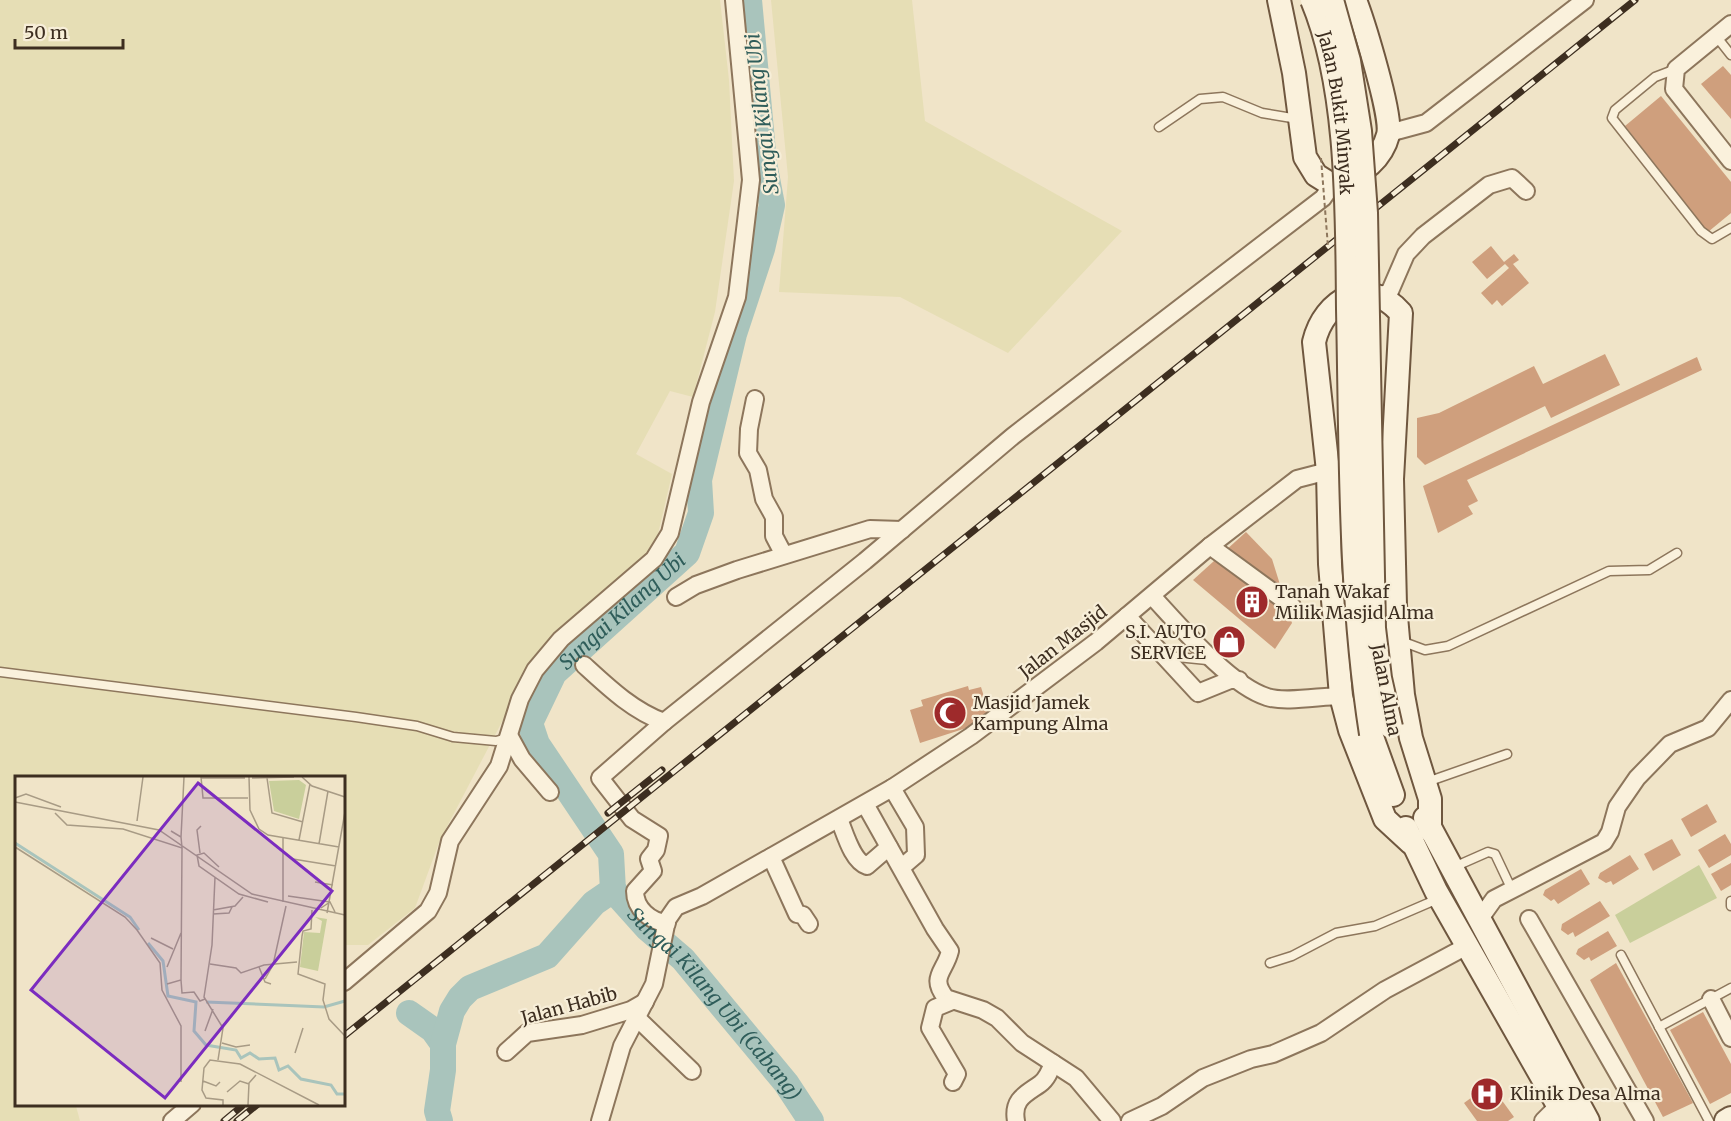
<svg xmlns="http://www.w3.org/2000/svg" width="1731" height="1121" viewBox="0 0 1731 1121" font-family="Merriweather,serif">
  <rect width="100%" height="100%" fill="#f0e4c8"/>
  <g fill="#e6deb5">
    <polygon points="0,0 720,0 729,80 734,181 715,312 693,397 670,391 636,454 672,474 655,547 526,676 440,840 415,908 368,945 344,945 344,778 16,778 16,1104 79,1105 76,1106 80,1121 0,1121"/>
    <polygon points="771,0 912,0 925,121 1122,231 1008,353 900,297 779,292 788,177"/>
  </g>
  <polygon fill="#c9cf9b" points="1699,865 1717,898 1630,943 1615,915"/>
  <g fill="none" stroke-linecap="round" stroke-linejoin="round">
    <g stroke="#a9c4bc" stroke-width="26">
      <path id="s1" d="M613,890L648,929L683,959L786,1083L811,1121"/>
      <polyline points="409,1013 433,1030 443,1044"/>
      <path id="s2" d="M440,1121L437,1111L443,1070V1044L452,1011L460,998L470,988L547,956L594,903L613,890L611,854L537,744L530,723L554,673L687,553L701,513L699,480L734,334L762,249L772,205L764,163L749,0"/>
    </g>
  </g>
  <g fill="#cf9f7d">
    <polygon points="1723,66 1731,75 1731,119 1701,84"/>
    <polygon points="1661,96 1731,182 1731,213 1708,232 1625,126"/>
    <polygon points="1491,246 1504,262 1514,254 1519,260 1513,264 1529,283 1502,306 1497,300 1492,305 1481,293 1509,268 1505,264 1487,279 1472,262"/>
    <polygon points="1605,354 1620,385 1551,418 1545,406 1425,465 1417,457 1417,418 1439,413 1534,366 1543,384"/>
    <polygon points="1697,357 1702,370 1467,480 1478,501 1468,506 1473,514 1438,533 1423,486"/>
    <polygon points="1246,532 1272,559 1292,623 1275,649 1193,580"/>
    <polygon points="968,686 969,690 981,687 990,716 980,719 982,723 920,743 910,710 923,706 921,700"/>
    <polygon points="1707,804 1717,822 1691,837 1681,819"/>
    <polygon points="1725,834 1731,844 1731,855 1709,868 1698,850"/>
    <polygon points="1672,839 1681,855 1653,871 1644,854"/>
    <polygon points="1630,855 1639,869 1613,885 1611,881 1606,883 1598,878 1600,873"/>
    <polygon points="1731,863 1731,885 1721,891 1711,874"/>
    <polygon points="1581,869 1590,884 1558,904 1554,899 1551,901 1543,895 1545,890"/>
    <polygon points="1600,901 1610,916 1575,937 1573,932 1568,935 1561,930 1562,924"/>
    <polygon points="1608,931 1617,946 1591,961 1589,957 1584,960 1576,954 1578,949"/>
    <polygon points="1616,963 1693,1103 1663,1117 1590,980"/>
    <polygon points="1703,1012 1731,1064 1731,1093 1710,1104 1670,1030"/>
    <polygon points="1490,1084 1514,1117 1508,1121 1477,1121 1464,1103"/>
  </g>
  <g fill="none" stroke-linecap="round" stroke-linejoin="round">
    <g stroke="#8d765c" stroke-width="11">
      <g id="lane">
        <polyline points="1716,36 1731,55"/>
        <polyline points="1676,69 1655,77 1615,110 1612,118 1701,231 1712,239 1731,228"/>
        <polyline points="1159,127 1200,99 1223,97 1262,113 1298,119"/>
        <polyline points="1401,641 1425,650 1448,646 1609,571 1649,570 1677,553"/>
        <polyline points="1167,656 1207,660"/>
        <polyline points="0,672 356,717 417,726 453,737 496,741 507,738"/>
        <polyline points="1427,782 1507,754"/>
        <polyline points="1454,867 1488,852 1495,854 1512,890"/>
        <polyline points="1731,901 1731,906"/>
        <polyline points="1621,955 1709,1121"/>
        <polyline points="1270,963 1292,956 1336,933 1375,926 1440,898"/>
        <polyline points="1659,1027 1731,988"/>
      </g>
    </g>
    <g stroke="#8d765c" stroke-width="20">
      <g id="street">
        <polyline points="1731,24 1676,69 1674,89 1731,161"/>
        <polyline points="1389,133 1426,123 1585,0"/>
        <polyline points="1381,297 1390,291 1406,254 1423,236 1489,185 1512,178 1526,191"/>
        <polyline points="755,399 749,429 748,453 758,470 764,499 774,517 774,536 784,555"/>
        <polyline points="1210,546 1292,606"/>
        <path d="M1152,596C1179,625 1229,685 1267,697C1285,703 1321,696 1341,696"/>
        <polyline points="676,597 696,585 737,570 870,529 902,530"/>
        <polyline points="1127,616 1198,693 1230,680 1239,680"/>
        <path d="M584,665C608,687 633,711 664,722L865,561L1013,436L1323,198L1332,185"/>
        <path d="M664,722L600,778L632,819L659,836L656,850L649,859L653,871L635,891C635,908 650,922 667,923"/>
        <polyline points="510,737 522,759 550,792"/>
        <polyline points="892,788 915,827 916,855 902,867"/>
        <path d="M865,804L935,929L950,951C945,972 929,977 946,998L983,1010L997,1018L1022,1043L1076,1078L1112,1121"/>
        <path d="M839,819C845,833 852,861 867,866L889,847"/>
        <polyline points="771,857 797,914 803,915 809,924"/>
        <polyline points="1529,919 1645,1121"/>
        <polyline points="1479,920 1494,899 1604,842 1610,832 1617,807 1637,778 1670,744 1708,728 1731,700"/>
        <polyline points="344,982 428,911 438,893 450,841 499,766 520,699 535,670 561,639 654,559 670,533 701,402 737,297 751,180 734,0"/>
        <polyline points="1711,999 1731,1038"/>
        <polyline points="952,1001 935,1008 930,1028 957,1074 953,1082"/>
        <polyline points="637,1018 692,1071"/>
        <polyline points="506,1052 527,1033 582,1025 631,1010 645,1002"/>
        <polyline points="172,1121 192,1104"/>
        <polyline points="600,1121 622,1046 654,984 667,920 676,907 702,896 892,788 971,736 1096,642 1210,546 1297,479 1328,471"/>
        <path d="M1016,1121C1012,1099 1026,1094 1040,1084C1047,1079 1050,1071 1053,1063"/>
        <polyline points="1130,1121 1162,1106 1203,1078 1251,1059 1273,1054 1321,1033 1385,990 1467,946"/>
        <polyline points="1543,1121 1554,1110 1555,1099"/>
      </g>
    </g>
    <g stroke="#6f573f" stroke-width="26">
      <g id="secondary">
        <path d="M1279,0L1294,73L1305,157L1316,175L1332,185C1356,177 1381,162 1388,135C1393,117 1363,21 1355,0"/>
        <polyline points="1371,734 1393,795"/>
        <polyline points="1425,818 1588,1121"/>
        <polyline points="1406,828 1436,891 1567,1121"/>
        <path d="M1411,843L1385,819L1350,730L1341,696L1330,564L1328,471L1314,342C1324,299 1368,275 1401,313L1392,479L1395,605L1403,695L1411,738L1430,799V830"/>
        <polyline points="1726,1121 1731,1118"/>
      </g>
    </g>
    <use href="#lane" stroke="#faf1dc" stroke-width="8"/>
    <use href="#street" stroke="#faf1dc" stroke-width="16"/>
    <use href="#secondary" stroke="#faf1dc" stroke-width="22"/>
    <g stroke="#3d2e20" stroke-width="7">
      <g id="rail">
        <polyline points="608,813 662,770"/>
        <polyline points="344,1036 1635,0"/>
        <polyline points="224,1121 242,1106"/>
        <polyline points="237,1121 258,1104"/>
      </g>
    </g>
    <use href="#rail" stroke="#f7eed8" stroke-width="4.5" stroke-dasharray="14" stroke-linecap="butt"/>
    <g stroke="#6f573f" stroke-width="26" stroke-linecap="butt">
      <g id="secondary-bridge">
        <path id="s3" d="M1312,0C1349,88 1347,214 1348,309C1351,451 1349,593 1371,734"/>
        <polyline points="1332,0 1349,61 1360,131 1366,213 1374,628 1380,678 1391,727"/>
      </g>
    </g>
    <polyline stroke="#8d765c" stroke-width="2" stroke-dasharray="4.5 3" stroke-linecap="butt" points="1321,158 1328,247"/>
    <use href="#secondary-bridge" stroke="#faf1dc" stroke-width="22"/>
  </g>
  <defs>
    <g id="building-disc" transform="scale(1.725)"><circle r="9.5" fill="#9e2a2b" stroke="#f7eed8"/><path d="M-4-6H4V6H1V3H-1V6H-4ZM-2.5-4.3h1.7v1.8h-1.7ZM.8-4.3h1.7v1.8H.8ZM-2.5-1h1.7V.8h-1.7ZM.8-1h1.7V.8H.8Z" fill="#fff"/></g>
    <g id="shop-disc" transform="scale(1.725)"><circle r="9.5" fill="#9e2a2b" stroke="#f7eed8"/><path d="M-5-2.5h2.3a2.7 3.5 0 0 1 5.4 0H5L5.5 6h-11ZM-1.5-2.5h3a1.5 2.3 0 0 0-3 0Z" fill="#fff"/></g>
    <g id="mosque-disc" transform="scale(1.725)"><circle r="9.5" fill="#9e2a2b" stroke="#f7eed8"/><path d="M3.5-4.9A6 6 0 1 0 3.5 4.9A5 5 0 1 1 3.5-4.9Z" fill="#fff"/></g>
    <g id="hospital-disc" transform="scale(1.725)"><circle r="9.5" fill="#9e2a2b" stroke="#f7eed8"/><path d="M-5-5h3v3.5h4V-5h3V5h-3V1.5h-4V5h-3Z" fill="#fff"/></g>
  </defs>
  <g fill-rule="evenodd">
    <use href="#building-disc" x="1252" y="602"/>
    <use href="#shop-disc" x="1229" y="642"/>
    <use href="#mosque-disc" x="950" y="713"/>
    <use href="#hospital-disc" x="1487" y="1094"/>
  </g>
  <g text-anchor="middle" stroke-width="4.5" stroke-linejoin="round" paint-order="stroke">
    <g font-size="18" fill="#3d2e20" stroke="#f7eed8">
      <text dy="6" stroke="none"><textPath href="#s3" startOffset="116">Jalan Bukit Minyak</textPath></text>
      <text transform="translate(1063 642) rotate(-38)" y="6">Jalan Masjid</text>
      <text transform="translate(1386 690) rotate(79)" y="6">Jalan Alma</text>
      <text transform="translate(569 1006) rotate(-15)" y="6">Jalan Habib</text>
    </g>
    <g font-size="18" fill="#3d2e20" stroke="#f7eed8" text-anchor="start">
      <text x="1275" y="598">Tanah Wakaf<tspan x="1275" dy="21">Milik Masjid Alma</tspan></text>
      <text x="1206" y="638" text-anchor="end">S.I. AUTO<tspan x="1206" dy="21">SERVICE</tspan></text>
      <text x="973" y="709">Masjid Jamek<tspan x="973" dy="21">Kampung Alma</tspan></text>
      <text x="1510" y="1100">Klinik Desa Alma</text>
    </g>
    <g font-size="20" font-style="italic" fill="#2f5d5a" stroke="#f7eed8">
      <text transform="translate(762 114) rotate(-97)" y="7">Sungai Kilang Ubi</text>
      <text dy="7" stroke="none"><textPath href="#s2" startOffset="657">Sungai Kilang Ubi</textPath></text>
      <text dy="7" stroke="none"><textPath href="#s1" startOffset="153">Sungai Kilang Ubi (Cabang)</textPath></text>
    </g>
  </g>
  <g transform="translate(15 776)">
    <rect width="330" height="330" fill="#f0e4c8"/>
    <path d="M284,4L291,9L284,43L259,35L254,5ZM300,141L312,143L303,195L285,191L289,156L305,157L307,145Z" fill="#c9cf9b"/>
    <path fill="none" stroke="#a9c4bc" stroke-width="3" d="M0,67L115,141L124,154M133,167L148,185L153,220L181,226L179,255L191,269L221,274L226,282L235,277L244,283L260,282L264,294L273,290L286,303L316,309L322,318H330M191,226L309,231L330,225"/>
    <path fill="none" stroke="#a89b85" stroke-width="1.5" d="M186,1L188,22H233M234,1L235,34L244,53L253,59L324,71M287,1L297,10L330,21M186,2H230M237,2L279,1M252,2L257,37L288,46M0,22L11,18L46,31M0,26L144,54L237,118L330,139M40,37L52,49L108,53L167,72L166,61L156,55M122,45L128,1M166,61L169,1M268,61V126M284,64L295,8M304,68L313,15M0,71L110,141L122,154L145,187L147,214L166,250V306M185,77L182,54L186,50M278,83L321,90M204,91L189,77L182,79L184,90L224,118L253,126M200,101L197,169L189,221L208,252L203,284M300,106L318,109M273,120L315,126M306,132L315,126L320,136M198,134L220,130L228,121M297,134L296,153L288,155L287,160L283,198L310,208L308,224L314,243L330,260M312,137L330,36M198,138L214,137L217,131M136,162L158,173M195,188L221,192L226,197L249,189L282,186M152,191L166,157M244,191L250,206L256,208M250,203L258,189L271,130M166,204L167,217L179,216L185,225L190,223M152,208L166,204L167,72M190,255L198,233M207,267L221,271L235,269M280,277L288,252M188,305L201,310L205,306M212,316L225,305L234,308M208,329V324L191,322L187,314L189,292L195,284L225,288L304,329M233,329L234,307L241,299"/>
    <path fill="#7b2cbf" fill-opacity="0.15" stroke="#7b2cbf" stroke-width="3" d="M183,7L317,115L150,322L16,214Z"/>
    <rect width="330" height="330" fill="none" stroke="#3d2e20" stroke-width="3"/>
  </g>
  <path d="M15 39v9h108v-9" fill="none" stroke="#3d2e20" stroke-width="3"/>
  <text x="24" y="39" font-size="18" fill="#3d2e20" stroke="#f7eed8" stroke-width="4.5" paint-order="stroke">50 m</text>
</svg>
